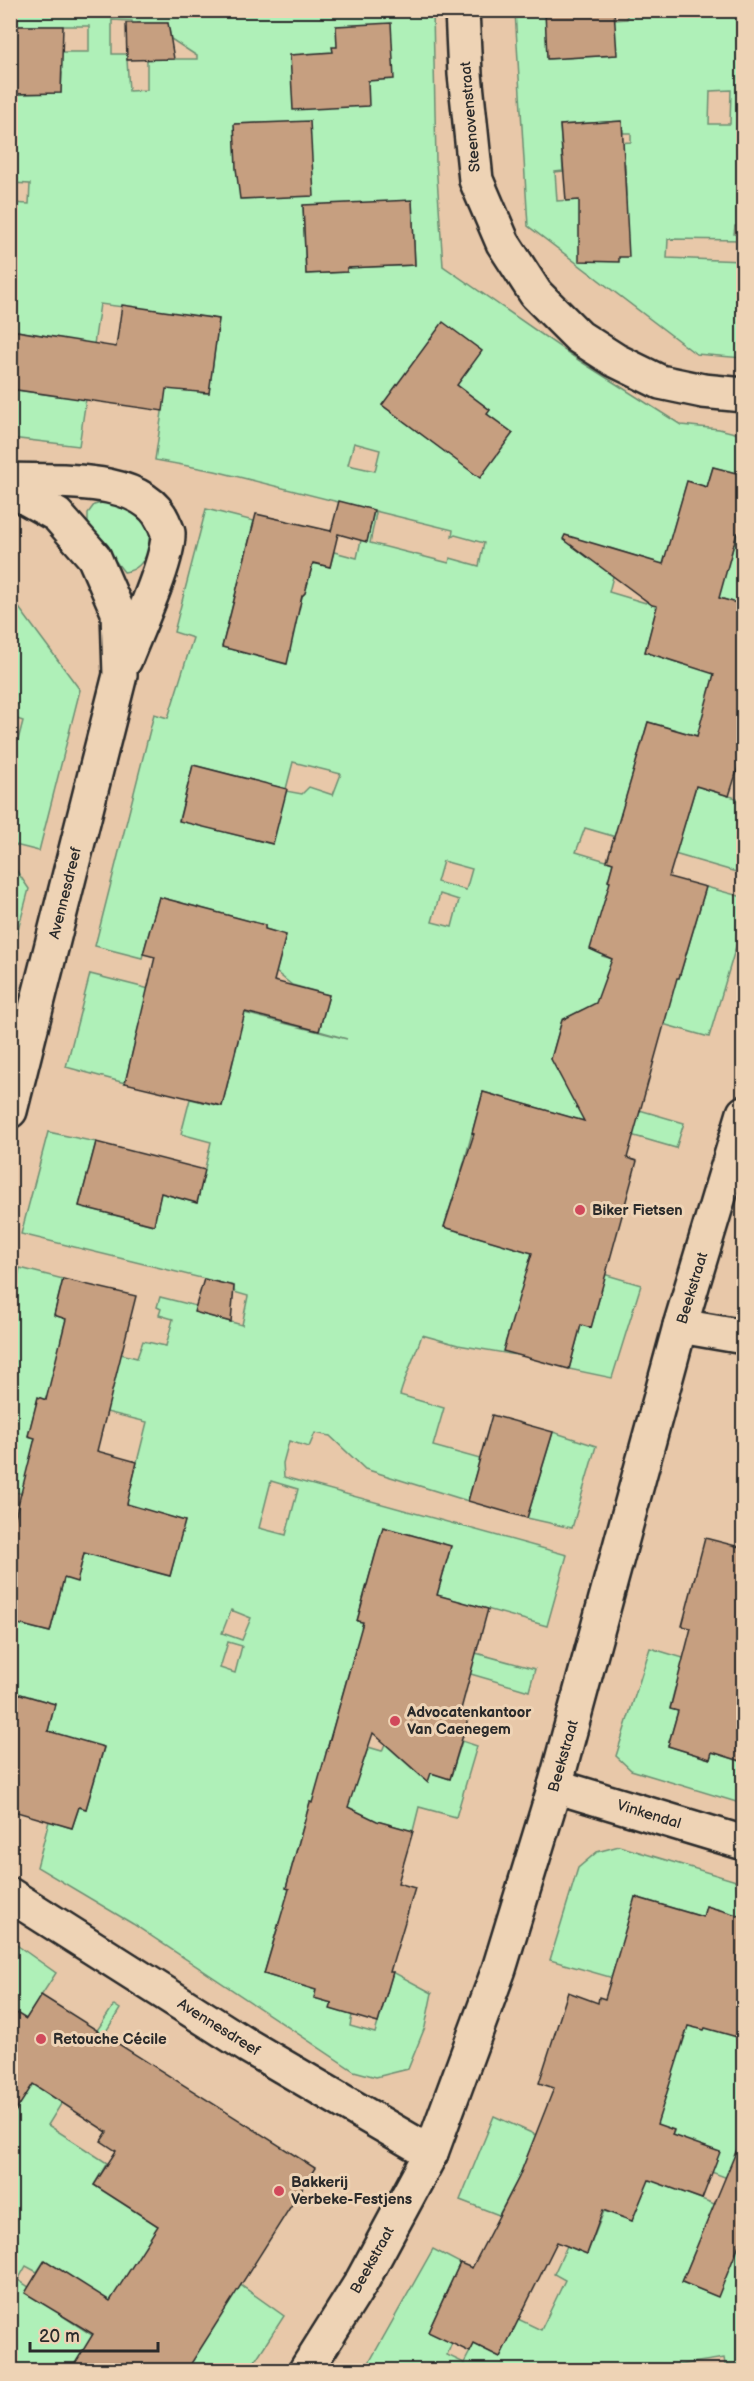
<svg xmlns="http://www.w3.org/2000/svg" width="754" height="2381" viewBox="0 0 754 2381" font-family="'Balsamiq Sans',sans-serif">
  <rect width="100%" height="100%" fill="#e8c8a9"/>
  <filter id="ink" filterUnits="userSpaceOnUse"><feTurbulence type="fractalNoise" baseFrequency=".0167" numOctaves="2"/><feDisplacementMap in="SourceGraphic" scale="12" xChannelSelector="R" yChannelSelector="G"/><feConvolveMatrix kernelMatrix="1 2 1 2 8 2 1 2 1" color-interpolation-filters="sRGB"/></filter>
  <g filter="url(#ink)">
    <g fill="#aff0b8" stroke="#6d8e72" stroke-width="1.5" fill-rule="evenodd">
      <path d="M10,11H433L436,162L443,266L580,361L681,425L719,429L743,435V475L713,467L707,487L687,482L671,537L731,555L737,533L743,535V605L700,592L693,614L658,604L645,652L682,664L684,659L716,668L709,693L743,703V749L648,722L621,814L623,815L619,827L650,837L654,824L682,832L696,786L743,800V874L585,828L576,852L613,863L608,881L620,890L615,910L603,908L591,949L603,953L602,956L679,978L706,887L743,897V923L709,1037L595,1005L593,1010H582L562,1020L551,1059L561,1077L566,1075L572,1085L571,1090L684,1123L676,1148L483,1092L464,1163L444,1227L641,1285L612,1378L569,1369L581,1325L591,1327L600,1296L526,1276L517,1307L520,1309L515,1324L512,1323L504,1347L517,1351L516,1355L458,1345L422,1335C415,1356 406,1374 400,1395L444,1408L433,1446L480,1459L468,1501L365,1469L330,1436L315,1433L309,1447L289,1441L283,1463L284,1477L567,1555L547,1626L437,1595L451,1546L383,1527L357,1621L535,1669L529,1691L457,1670L451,1695L350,1668L326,1753L363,1763L368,1747L382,1751L385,1744L425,1780L429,1772L450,1779L462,1741L477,1746L456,1817L419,1807L413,1831L379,1822L378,1827L371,1825V1821L360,1818L358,1824L346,1821L348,1813L310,1802L286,1888L378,1915L372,1940L382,1943L379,1950L279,1922L264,1974L316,1990L314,1998L332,2003L331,2009L352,2015L350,2026L375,2033L393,1972L432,1993L425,2027L408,2069L376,2077L354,2071L133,1924L37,1867L49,1821L72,1828L79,1807L86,1809L104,1748L48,1731L55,1704L11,1691V1622L50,1632L64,1578L77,1581L87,1543L137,1558L135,1567L170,1576L179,1541L144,1531V1525L11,1491V1305L20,1268L63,1279L54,1315L66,1319L61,1339L137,1358L143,1341L166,1346L173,1319L159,1315L161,1309L157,1307L160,1297L196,1306L195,1312L242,1325L248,1296L234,1292V1286L21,1234L48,1132L96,1142L79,1206L153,1225L161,1193L197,1203L211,1142L181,1134L190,1099L222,1106L238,1041L141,1017L125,1083L66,1067L90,974L347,1039L319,1031L329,995L292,985L276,972L286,935L265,929V925L159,897L142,958L95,946L154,714L168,718L193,638L174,632L206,509L254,521L222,647L286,664L302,596L305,593L313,563L330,567L334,552L357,558L361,540L367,541L374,511L215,471L155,460L166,385L201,390V393H209L219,319L100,304L79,446L11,438V389L57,396L66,339L11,330L13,310L10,309L11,203L29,204L30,184L11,183V94L61,93L62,73H11ZM112,20L132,21V54H112ZM138,23H168L171,39L197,56V59H147V90L129,91L127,60L138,59ZM13,26H89V52H13ZM262,123L265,183L261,184V198L241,199L236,168L235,124ZM412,201L415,265L347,268V272L306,274L303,206ZM443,323L481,351L457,385L490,410L487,414L513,433L480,477L382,405ZM354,443L380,450L375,471L348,465ZM375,511L453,530L452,537L455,535L484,543L479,566L450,558L449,563L370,543L376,513ZM610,548L658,563L646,603L609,592L616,565L606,562ZM293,762L341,774L333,795L309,787L302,794L286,791L272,844L179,820L193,765L286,789ZM443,861L472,869L466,890L437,882ZM440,894L459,900L452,927L432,922ZM46,1397L147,1422L130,1490L92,1481L94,1473L39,1460L37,1468L29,1466L35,1438L28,1436L38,1398L45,1399ZM271,1481L298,1489L286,1535L259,1528ZM148,1511L185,1521L181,1535L144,1526ZM231,1610L251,1618L242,1640L222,1633ZM228,1642L242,1646L235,1673L220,1668Z"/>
      <path d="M515,11H545L548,59L616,55L614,20L627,19V11H736L737,27H744V112H739V197L743,198L744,201L741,226H735L734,234L743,235V240L668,239L667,258L743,261V358L696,354L528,226ZM731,90L730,124H709L710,91ZM622,121L623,133H631V142L618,143L620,164H625L626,196L557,201L555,172L563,171L560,125Z"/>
      <path d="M109,501C118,505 134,508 140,515C158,533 149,570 124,572L88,526V513L94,505Z"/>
      <polygon points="11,597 80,690 39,851 11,844 11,767 23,721 11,717"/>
      <polygon points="11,866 14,867 29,889 11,956"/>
      <polygon points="553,1432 596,1446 572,1528 527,1518"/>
      <polygon points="650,1648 743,1676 719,1701 675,1688 670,1708 678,1711 668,1746 710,1759 712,1752 743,1762 743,1804 631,1770 616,1756"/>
      <polygon points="619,1846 743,1883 743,1917 706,1906 703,1917 635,1897 669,1994 550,1960 578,1868 597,1852"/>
      <polygon points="11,1941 56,1973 26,2019 18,2014 14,2022 10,2020"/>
      <polygon points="114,2005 120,2009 48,2125 107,2163 94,2185 158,2226 284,2316 249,2370 194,2370 76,2297 84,2285 45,2260 37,2272 26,2266 18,2280 29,2287 64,2317 115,2350 91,2354 81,2370 11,2370 10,2095 31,2088 48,2060 96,2032"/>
      <path d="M661,2018L704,2030L705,2028L743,2032V2184L688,2163L678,2190L743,2215V2370H726L724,2358L666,2367V2370H365L433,2249L460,2263L428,2332L452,2343L447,2355L464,2363L474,2344L500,2357L518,2319L541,2330L565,2280L554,2274L567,2246L587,2254L604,2211L632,2221L608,2177L671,2139L674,2131L631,2115ZM696,2248L732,2261L717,2296L682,2282Z"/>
      <polygon points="494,2116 536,2135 519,2177 499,2215 460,2200"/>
    </g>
    <g fill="#c69f80" stroke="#2b2b2b" stroke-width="1.5">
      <polygon points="545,10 614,10 617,55 547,59"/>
      <polygon points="126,23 168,23 174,59 127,60"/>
      <polygon points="391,23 394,79 368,81 369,106 293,110 290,55 333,52 332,47 337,47 336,26"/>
      <polygon points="13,26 63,26 61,93 12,94"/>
      <polygon points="310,121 314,196 240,199 236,168 234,124"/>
      <polygon points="622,121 629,257 619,257 619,262 579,261 579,200 566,201 560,125"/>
      <polygon points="412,200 415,265 347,268 347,272 306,274 303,205"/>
      <polygon points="122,305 219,319 209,393 166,389 163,411 10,389 10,330 116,347"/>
      <polygon points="443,322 482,351 457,385 490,410 487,414 513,433 480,478 382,405"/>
      <polygon points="713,467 744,475 744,535 737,533 719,598 744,605 744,749 729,796 696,786 669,877 706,887 679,978 677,978 627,1158 637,1161 591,1328 581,1325 569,1369 503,1351 532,1253 444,1227 474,1134 472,1133 483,1092 584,1121 551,1059 562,1020 596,1003 612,959 590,949 610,882 608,881 613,863 607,861 648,722 697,736 714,674 645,652 657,606 652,605 563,539 565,535 663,564 687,481 707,487"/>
      <polygon points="339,501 374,510 367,542 338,534 330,567 313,563 305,593 302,596 287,664 222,647 256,514 331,531"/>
      <polygon points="193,765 287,789 273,844 179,821"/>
      <polygon points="159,897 265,925 265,929 286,935 274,981 329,995 319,1031 245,1012 222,1106 125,1083 155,957 143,954"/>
      <polygon points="96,1142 205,1170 197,1203 161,1193 154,1225 79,1206"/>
      <polygon points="63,1279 136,1296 97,1451 137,1462 127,1504 185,1521 170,1576 84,1553 77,1582 64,1578 50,1632 10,1622 10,1537 35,1438 28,1436 38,1397 46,1400 66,1319 54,1315"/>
      <polygon points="204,1279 234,1286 231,1322 194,1312"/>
      <polygon points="492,1415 553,1432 527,1518 468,1501"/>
      <polygon points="383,1527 451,1546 437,1595 488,1609 460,1713 469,1715 450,1779 431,1773 428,1782 373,1733 348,1807 377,1821 413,1831 398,1883 415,1888 390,1972 393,1972 378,2023 330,2009 332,2003 314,1998 316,1990 264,1974 289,1889 286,1888 310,1802 312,1803 363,1622 357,1621"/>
      <polygon points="705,1538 744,1548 744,1762 712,1752 710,1759 668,1746 678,1711 670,1709 691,1628 682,1626"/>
      <polygon points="10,1691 55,1704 48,1731 104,1747 86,1809 79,1807 72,1828 10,1810"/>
      <polygon points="635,1897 703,1917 706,1906 744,1917 744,2039 705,2028 704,2030 688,2026 657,2124 674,2130 672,2135 720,2152 702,2199 649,2180 632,2221 603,2210 587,2254 557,2242 500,2357 474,2344 470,2352 428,2332 460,2263 472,2268 519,2177 554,2088 539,2083 568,1992 598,2003 599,1997 605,1999"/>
      <polygon points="41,1995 315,2168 187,2370 71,2370 93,2334 25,2293 45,2260 110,2301 158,2226 94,2185 116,2151 101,2141 107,2132 33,2084 10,2120 10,2009 26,2019"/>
      <polygon points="743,2135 744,2232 718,2297 682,2282"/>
    </g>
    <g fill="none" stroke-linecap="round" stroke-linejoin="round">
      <g stroke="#2b2b2b" stroke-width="38">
        <g id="minor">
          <polyline points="462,10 465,74 476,180 503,243 536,294 579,337 615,360 660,382 703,391 744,395"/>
          <path d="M10,480C53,482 142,474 163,521C164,524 167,529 168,533C169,561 136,631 125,660"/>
          <polyline points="10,489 57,515 94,557 118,612 120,675 10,1111"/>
          <polyline points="680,1326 744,1337"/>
          <polyline points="555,1786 744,1843"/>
          <polyline points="10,1895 248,2046 431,2153"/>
          <polyline points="306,2370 362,2281 431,2153 499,1969 555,1786 680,1326 744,1113"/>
        </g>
      </g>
      <use href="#minor" stroke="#eed3b5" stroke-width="33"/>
    </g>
  </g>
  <g fill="#d1495b" stroke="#eed3b5" stroke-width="2">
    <circle cx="580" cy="1210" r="6"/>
    <circle cx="395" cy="1721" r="6"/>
    <circle cx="41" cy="2039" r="6"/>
    <circle cx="279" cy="2191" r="6"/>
  </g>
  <g text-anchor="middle" stroke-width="6" stroke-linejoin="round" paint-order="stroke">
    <g font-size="15" fill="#2b2b2b" stroke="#eed3b5">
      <text transform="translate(470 117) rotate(-95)" y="5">Steenovenstraat</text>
      <text transform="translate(65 893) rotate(-76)" y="5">Avennesdreef</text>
      <text transform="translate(692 1288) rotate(-73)" y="5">Beekstraat</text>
      <text transform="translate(563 1756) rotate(-74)" y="5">Beekstraat</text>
      <text transform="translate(649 1814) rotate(17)" y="5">Vinkendal</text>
      <text transform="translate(219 2027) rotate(32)" y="5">Avennesdreef</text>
      <text transform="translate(372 2260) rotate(-61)" y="5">Beekstraat</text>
    </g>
    <g font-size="15" font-weight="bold" fill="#2b2b2b" stroke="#eed3b5" text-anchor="start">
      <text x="592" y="1215">Biker Fietsen</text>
      <text x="407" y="1717">Advocatenkantoor<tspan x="407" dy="17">Van Caenegem</tspan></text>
      <text x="53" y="2044">Retouche Cécile</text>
      <text x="291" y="2187">Bakkerij<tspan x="291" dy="17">Verbeke-Festjens</tspan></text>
    </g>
  </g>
  <rect width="754" height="2381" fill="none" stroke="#eed3b5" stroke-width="36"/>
  <rect x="18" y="18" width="718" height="2345" fill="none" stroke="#2b2b2b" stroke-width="2" filter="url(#ink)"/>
  <path d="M30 2342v9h128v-9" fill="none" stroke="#2b2b2b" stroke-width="3"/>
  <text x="39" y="2342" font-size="18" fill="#2b2b2b" stroke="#eed3b5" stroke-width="4.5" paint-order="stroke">20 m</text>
</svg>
